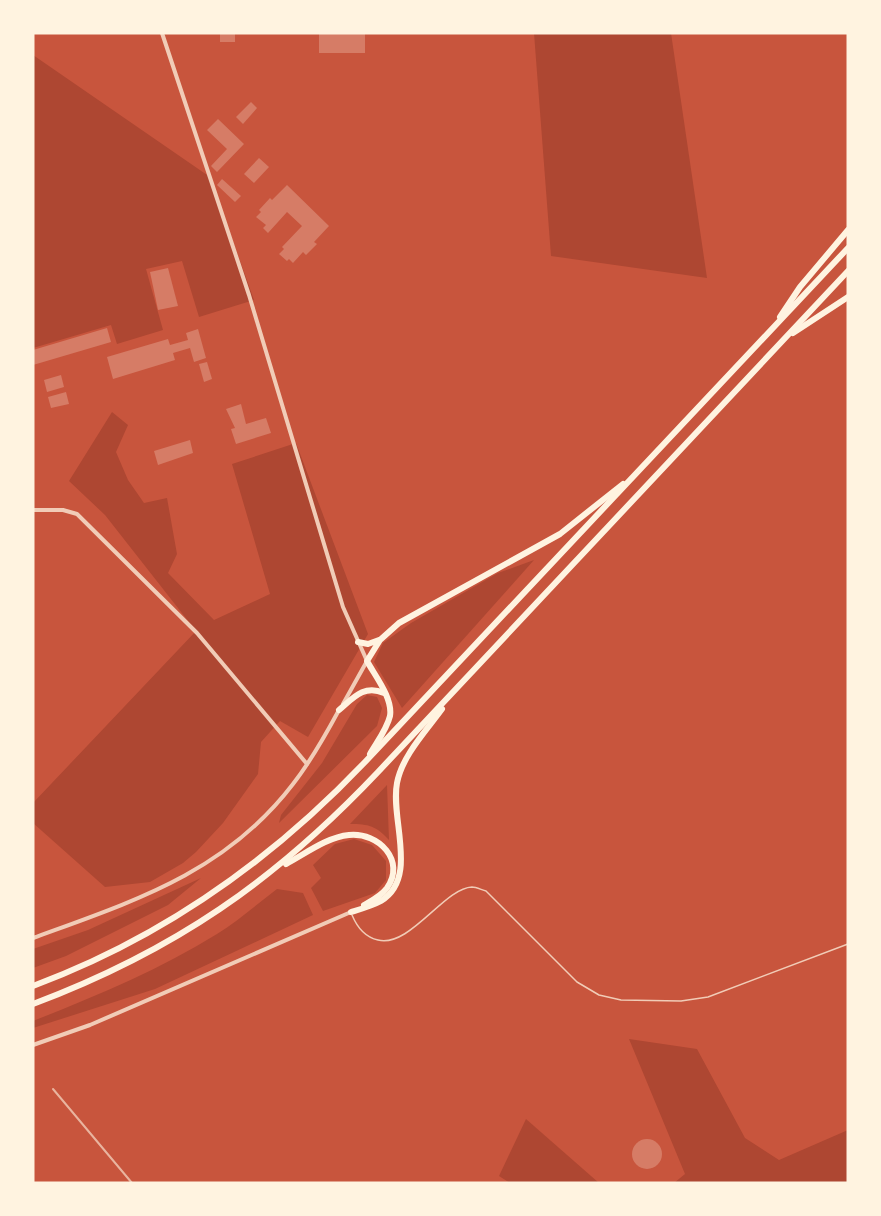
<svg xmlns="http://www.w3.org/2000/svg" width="881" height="1216" viewBox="0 0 881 1216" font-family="Barlow,sans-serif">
  <rect width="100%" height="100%" fill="#c8553d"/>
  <g fill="#ae4732">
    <polygon points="534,33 671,33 707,278 551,256"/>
    <polygon points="33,55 210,177 254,300 199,317 182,261 146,269 163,330 117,344 111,325 33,348"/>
    <polygon points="112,412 128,425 116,452 128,480 144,503 167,498 177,554 168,573 214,620 270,594 232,464 296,443 368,634 308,737 280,721 261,742 258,774 223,823 196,852 183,863 150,882 105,887 33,823 33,803 196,631 105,515 69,481"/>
    <polygon points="534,560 402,708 374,662 383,643 411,623 498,573"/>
    <polygon points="367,695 377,697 382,708 377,726 279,823 281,815 322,763 357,704"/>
    <path d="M387,785L389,840C376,826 369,824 350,824Z"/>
    <polygon points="354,839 372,845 386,861 386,880 375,893 323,911 311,888 321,878 313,865 335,844"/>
    <polygon points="201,878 168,905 66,956 33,968 33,949 88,930"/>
    <path d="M277,889L303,893L313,915L155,989L33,1028V1021C96,996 159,970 217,934C238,921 257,904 277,889Z"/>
    <polygon points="629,1039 697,1049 745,1138 779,1160 848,1130 848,1183 674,1183 685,1174"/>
    <polygon points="526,1119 599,1183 510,1183 499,1176"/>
  </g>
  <g fill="#d67c66">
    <rect x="220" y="33" width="15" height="9"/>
    <rect x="319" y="33" width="46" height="20"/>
    <polygon points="251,102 257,108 243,124 236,117"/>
    <polygon points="218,119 244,144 217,172 211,166 227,149 207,130"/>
    <polygon points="259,158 269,167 254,183 244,174"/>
    <polygon points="222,179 241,196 235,202 217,185"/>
    <polygon points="287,185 329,226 314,242 317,244 306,255 303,252 293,263 289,259 287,261 279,254 284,249 282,247 302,226 287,212 268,233 263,228 266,225 256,217 261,212 259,210 270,198 272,200"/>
    <polygon points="168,268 178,306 158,310 150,272"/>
    <polygon points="107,328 111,342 33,365 33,350"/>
    <polygon points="198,329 206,358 194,362 190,348 173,353 175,360 113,379 107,357 168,339 170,345 188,340 186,333"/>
    <polygon points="207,362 212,379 204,382 199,364"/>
    <polygon points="61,375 64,387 47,392 44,380"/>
    <polygon points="66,392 69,404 51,408 48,397"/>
    <polygon points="241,404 246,424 266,418 271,433 236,444 231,429 235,428 226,409"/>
    <polygon points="190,440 193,453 158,465 154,451"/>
    <circle cx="647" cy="1154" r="15"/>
  </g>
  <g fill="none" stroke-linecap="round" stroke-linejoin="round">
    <path stroke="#f1ccb7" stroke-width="1.5" d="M352,915C357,927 364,937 378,940C410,948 444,888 472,887C476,887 482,890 486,891L577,982L599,995L621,1000L681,1001L708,997L848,944"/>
    <g stroke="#f1ccb7" stroke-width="4">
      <polyline points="162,33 249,295 343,607 367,661 343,704"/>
      <polyline points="33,510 63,510 77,514 197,633 307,764"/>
      <path d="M33,938C134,901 225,873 293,784C311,761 325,736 339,710"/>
      <polyline points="33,1045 90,1025 351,912"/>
    </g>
    <g stroke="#fff3e0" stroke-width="6">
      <polyline points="780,317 800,287 848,230"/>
      <polyline points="793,333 848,297"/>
      <polyline points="358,642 368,644 379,640"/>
      <path d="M339,710C353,698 364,684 384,693"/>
      <path d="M370,754C377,742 387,729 390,716C393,698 375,676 367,661L380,640L399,623L560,534L623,484"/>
      <path d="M286,864C305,854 327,837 349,835C379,832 406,861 387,888C381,896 373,900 364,905"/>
      <path d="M351,912C361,909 372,906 381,901C419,878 390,819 397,783C402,756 426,731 442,709"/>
      <path d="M33,986C162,938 271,861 365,762L848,248"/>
      <path d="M33,1004C174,951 275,881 378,772L848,271"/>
    </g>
    <polyline stroke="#e9b49f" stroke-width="2" points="53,1089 132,1183"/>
  </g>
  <rect width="881" height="1216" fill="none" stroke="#fff3e0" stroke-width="69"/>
</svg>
